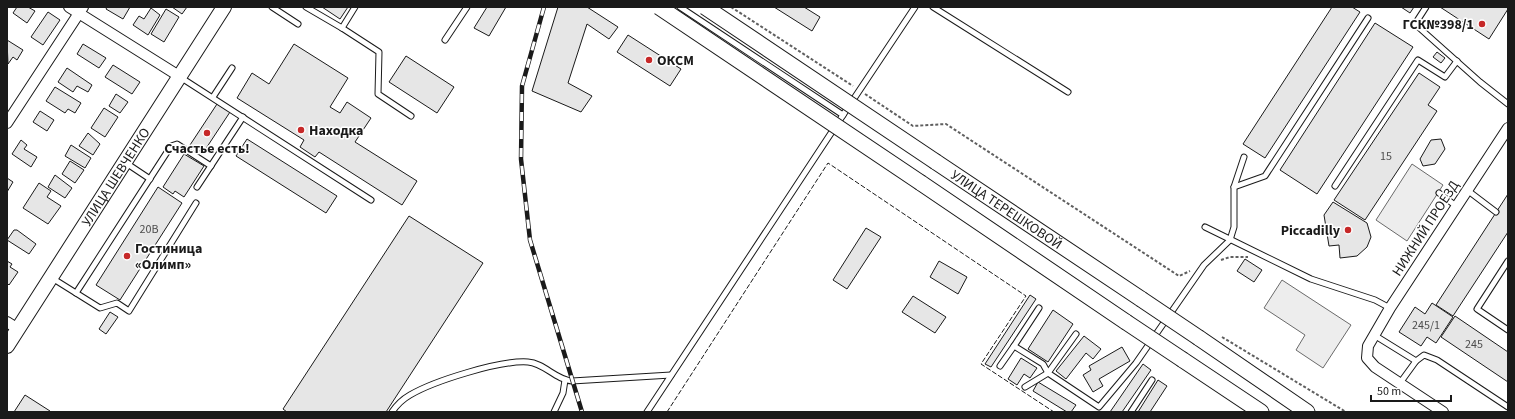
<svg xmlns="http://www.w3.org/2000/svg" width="1515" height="419" viewBox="0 0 1515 419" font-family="'Source Sans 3',sans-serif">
  <rect width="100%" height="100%" fill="#fff"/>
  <g fill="#ededed" stroke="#6a6a6a">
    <polygon points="1412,164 1443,185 1407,241 1376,220"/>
    <polygon points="1282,280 1351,325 1323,368 1296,350 1305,335 1264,308"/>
  </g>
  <g fill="#e6e6e6" stroke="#1a1a1a">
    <polygon points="17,7 28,7 35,11 27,23 13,13"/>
    <polygon points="107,7 130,7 123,19 106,9"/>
    <polygon points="172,7 187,7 182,14"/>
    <polygon points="322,7 348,7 340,19"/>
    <polygon points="487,7 506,7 489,36 474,28"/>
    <polygon points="558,7 587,7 618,27 609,39 587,24 568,83 592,96 581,112 532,91"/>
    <polygon points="774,7 804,7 820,17 812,31"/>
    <polygon points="1332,7 1352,7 1360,12 1265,158 1243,144"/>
    <polygon points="1401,7 1414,7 1410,13"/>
    <polygon points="1440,7 1508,7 1508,9 1489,39"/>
    <polygon points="151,8 160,15 148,35 133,25 139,16 144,19"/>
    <polygon points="166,9 179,17 164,42 151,34"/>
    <polygon points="48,12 60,20 43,45 31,37"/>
    <polygon points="1375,23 1413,47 1317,194 1280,170"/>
    <polygon points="628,35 681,69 670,86 617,52"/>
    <polygon points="7,40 23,50 17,60 13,57 8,64"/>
    <polygon points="83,44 106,58 99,68 77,54"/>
    <polygon points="294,44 348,78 330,107 340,113 347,102 371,118 355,142 417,181 402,205 319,152 315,157 300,147 304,140 237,98 252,73 269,84"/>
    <polygon points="1437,52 1445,58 1441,63 1433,57"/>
    <polygon points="406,56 454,87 437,113 389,82"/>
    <polygon points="113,65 140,82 132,94 105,77"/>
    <polygon points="67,68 92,85 88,92 77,86 73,92 58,82"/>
    <polygon points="1419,73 1440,87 1428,105 1437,111 1365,220 1334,200"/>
    <polygon points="55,87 81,103 75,113 68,109 65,113 46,101"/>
    <polygon points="116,94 128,102 120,113 109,106"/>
    <polygon points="217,104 230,112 203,153 190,145"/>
    <polygon points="104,108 118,117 105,137 91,128"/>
    <polygon points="40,111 54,120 47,131 33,122"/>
    <polygon points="88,133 100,144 93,155 79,146"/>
    <polygon points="247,139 337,196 326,213 236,156"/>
    <polygon points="1441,139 1445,149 1435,164 1423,166 1420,159 1431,140"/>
    <polygon points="21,140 27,145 24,149 37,157 31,167 12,154"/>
    <polygon points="71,145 91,158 85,168 65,156"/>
    <polygon points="184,154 204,166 184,197 175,191 173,194 163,187"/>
    <polygon points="70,161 84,170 75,183 62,174"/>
    <polygon points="55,175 72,188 65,198 48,187"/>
    <polygon points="7,178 13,182 7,192"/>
    <polygon points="39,183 51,191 47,197 61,206 48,224 23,208"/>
    <polygon points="158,187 182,203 120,300 96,285"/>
    <polygon points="1508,194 1508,232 1453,316 1436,305"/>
    <polygon points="1333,202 1367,223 1371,237 1367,247 1357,256 1340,258 1339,245 1329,246 1324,215"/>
    <polygon points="409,216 483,263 386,412 287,412 283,409"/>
    <polygon points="866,228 881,237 847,289 833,280"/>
    <polygon points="14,230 17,230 36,244 29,254 7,240"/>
    <polygon points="1245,259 1262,270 1254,282 1237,271"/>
    <polygon points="7,261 12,264 10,267 18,272 9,285 7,283"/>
    <polygon points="939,261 967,277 958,294 930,277"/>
    <polygon points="1030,295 1036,299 991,367 985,364"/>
    <polygon points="913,296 946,317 935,333 902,312"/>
    <polygon points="1432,303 1453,317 1436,343 1427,337 1421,346 1399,332 1415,307 1425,314"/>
    <polygon points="1053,310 1073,324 1048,362 1028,349"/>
    <polygon points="110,312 118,317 106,334 99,329"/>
    <polygon points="1455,316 1508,352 1508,382 1441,337"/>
    <polygon points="1084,336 1101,349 1093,359 1086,353 1066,379 1056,371"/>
    <polygon points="1122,347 1130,361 1099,379 1103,386 1093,392 1083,375 1091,370 1089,366"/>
    <polygon points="1021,358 1037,368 1030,378 1024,374 1017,385 1008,379"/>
    <polygon points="1143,364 1151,370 1122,412 1110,412"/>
    <polygon points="1158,380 1167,386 1150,412 1138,412"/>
    <polygon points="1038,382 1076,405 1071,412 1067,412 1033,391"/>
    <polygon points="25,395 50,411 49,412 14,412"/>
  </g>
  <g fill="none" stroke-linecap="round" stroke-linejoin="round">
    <g stroke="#1a1a1a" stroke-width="7">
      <g id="lane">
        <polyline points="272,7 298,24"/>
        <polyline points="306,7 342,28 379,52 378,94 411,116"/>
        <polyline points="680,7 843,115 915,7"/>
        <polyline points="933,7 1068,92"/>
        <polyline points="1426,7 1415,24 1480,82 1508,104"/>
        <polyline points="342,28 355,7"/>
        <polyline points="445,40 467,7"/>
        <polyline points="180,77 371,200"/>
        <polyline points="213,97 232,68"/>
        <polyline points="126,163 150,179"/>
        <polyline points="1335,186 1418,60 1445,77 1457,61"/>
        <polyline points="197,187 243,117"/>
        <polyline points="1234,187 1265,176 1368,18"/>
        <polyline points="1467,190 1496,212"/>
        <polyline points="1439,193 1456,206"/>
        <polyline points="1205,227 1311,279 1375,300 1390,308"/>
        <polyline points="1508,261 1477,309 1508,330"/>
        <polyline points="52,278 76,293 171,146 177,144 211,166"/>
        <polyline points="76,293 100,308 117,303 129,311 196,203"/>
        <polyline points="1039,308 1014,346 1043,364 1048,373 1099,407 1136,363 1204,265 1230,240 1234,227 1234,187 1244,157"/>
        <polyline points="1374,335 1416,361"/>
        <polyline points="1000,366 1014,346"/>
        <polyline points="1400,383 1416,361 1424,355 1437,360 1508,407"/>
        <polyline points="1025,387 1048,373 1076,334"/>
        <path d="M392,412C396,406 403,399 410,395C434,381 500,360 528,362C544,363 556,380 572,381L671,375"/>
        <polyline points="554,412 563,393 565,380"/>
        <polyline points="647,412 843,115"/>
        <polyline points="1131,412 1152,380"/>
      </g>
    </g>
    <g stroke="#1a1a1a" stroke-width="12">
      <g id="street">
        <polyline points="69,7 179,76"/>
        <polyline points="7,123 83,7"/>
        <polyline points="7,322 18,329"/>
        <polyline points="1443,412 1375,367 1367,358 1368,346 1390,308 1508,128"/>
      </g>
    </g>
    <g stroke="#1a1a1a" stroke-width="16">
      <g id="secondary">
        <path id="s1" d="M7,346L224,7"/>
      </g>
    </g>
    <g stroke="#1a1a1a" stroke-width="17">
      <g id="primary">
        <path id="s2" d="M936,162L1141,299"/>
        <polyline points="921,183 1126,322"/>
        <polyline points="1199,338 1307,412"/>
        <polyline points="1183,360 1261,412"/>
      </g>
    </g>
    <g stroke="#5f5f5f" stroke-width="2" stroke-dasharray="3 2" stroke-linecap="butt">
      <polyline points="731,7 853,86"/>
      <polyline points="865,94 913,126 946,124 1179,276 1190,271"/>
      <polyline points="1221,260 1230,257 1248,257"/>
      <polyline points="1222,337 1346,412"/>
    </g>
    <use href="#lane" stroke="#fff" stroke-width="5"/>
    <use href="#street" stroke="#fff" stroke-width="10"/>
    <use href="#secondary" stroke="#fff" stroke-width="14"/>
    <use href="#primary" stroke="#fff" stroke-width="15"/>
    <g stroke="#1a1a1a" stroke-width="4.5">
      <polyline id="rail" points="544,7 522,86 521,159 530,240 582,412"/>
    </g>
    <use href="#rail" stroke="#fff" stroke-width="3" stroke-dasharray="9" stroke-linecap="butt"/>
    <g stroke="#1a1a1a" stroke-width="17" stroke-linecap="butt">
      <g id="primary-bridge">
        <polyline points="659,7 921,183"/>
        <polyline points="705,7 936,162"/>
        <polyline points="1141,299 1199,338"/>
        <polyline points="1126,322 1183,360"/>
      </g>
    </g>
    <use href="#primary-bridge" stroke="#fff" stroke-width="15"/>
    <polyline stroke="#1a1a1a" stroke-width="1" stroke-dasharray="5 2" stroke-linecap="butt" points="667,412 828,163 1026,296 981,364 1054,412"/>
  </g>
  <g fill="#c62828" stroke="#fff" stroke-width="1.5">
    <circle cx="1482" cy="24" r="4"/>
    <circle cx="649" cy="60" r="4"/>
    <circle cx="301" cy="130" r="4"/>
    <circle cx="207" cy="133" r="4"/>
    <circle cx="1348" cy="230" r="4"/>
    <circle cx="127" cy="256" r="4"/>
  </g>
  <g text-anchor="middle" stroke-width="3" stroke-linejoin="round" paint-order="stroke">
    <g font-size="12" fill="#4d4d4d">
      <text x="1386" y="160">15</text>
      <text x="149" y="233">20В</text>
      <text x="1426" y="329">245/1</text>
      <text x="1474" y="348">245</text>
    </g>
    <g font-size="14" font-weight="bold" fill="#1a1a1a" stroke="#fff" text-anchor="start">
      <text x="1474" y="29" text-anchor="end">ГСК№398/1</text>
      <text x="657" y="65">ОКСМ</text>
      <text x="309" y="135">Находка</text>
      <text x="207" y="153" text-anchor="middle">Счастье есть!</text>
      <text x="1340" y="235" text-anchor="end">Piccadilly</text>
      <text x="135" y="253">Гостиница<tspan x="135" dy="16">«Олимп»</tspan></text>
    </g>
    <g font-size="14" fill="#1a1a1a" stroke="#fff">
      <text dy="5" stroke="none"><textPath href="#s1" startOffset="201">УЛИЦА ШЕВЧЕНКО</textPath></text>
      <text dy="5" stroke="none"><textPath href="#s2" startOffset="85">УЛИЦА ТЕРЕШКОВОЙ</textPath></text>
      <text transform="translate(1425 228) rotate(-57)" y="5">НИЖНИЙ ПРОЕЗД</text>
    </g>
  </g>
  <rect width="1515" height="419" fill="none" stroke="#1a1a1a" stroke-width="16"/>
  <path d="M1371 395v6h80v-6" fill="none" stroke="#1a1a1a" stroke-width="2"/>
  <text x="1377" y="395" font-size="12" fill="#1a1a1a" stroke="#ffffff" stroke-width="3" paint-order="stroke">50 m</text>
</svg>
